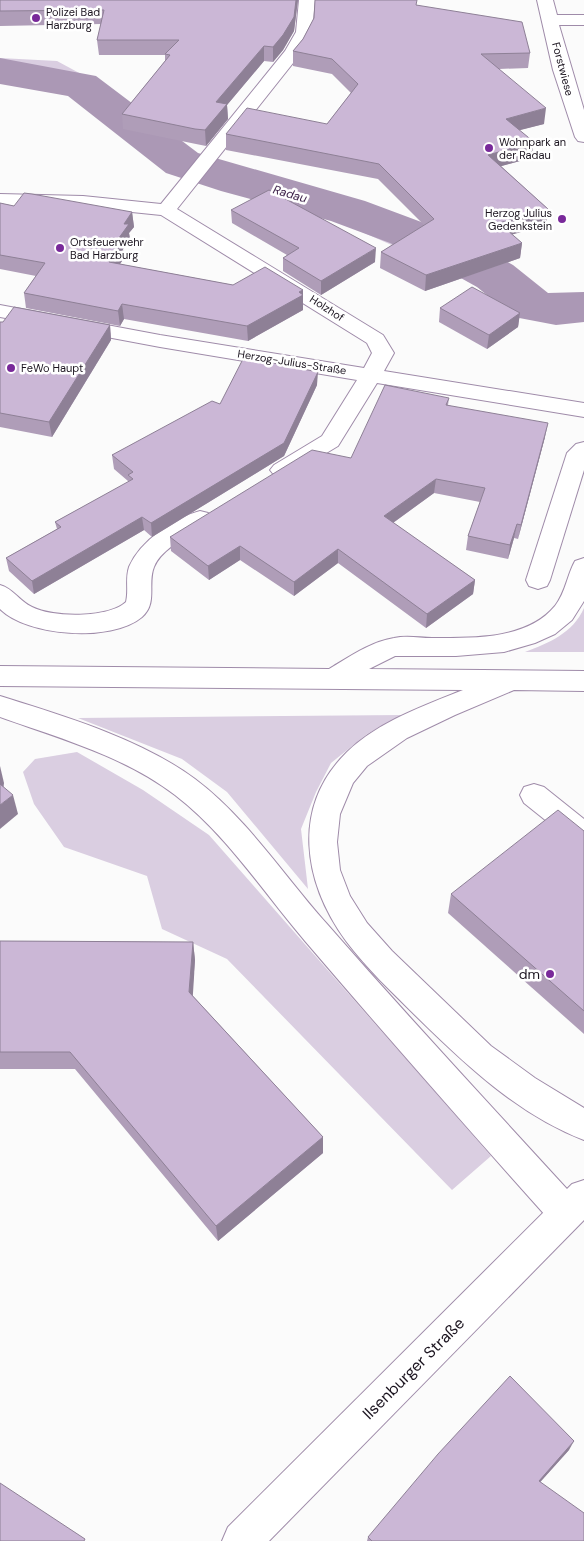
<svg xmlns="http://www.w3.org/2000/svg" width="584" height="1541" viewBox="0 0 584 1541" font-family="'DM Sans',sans-serif">
  <rect width="100%" height="100%" fill="#fbfbfb"/>
  <g fill="#dacee1">
    <polygon points="0,58 57,61 120,95 160,139 186,154 174,170 105,112 77,97 0,83"/>
    <polygon points="238,166 371,208 461,252 558,306 547,318 530,313 439,266 326,216 220,187"/>
    <path d="M584,608V652H525C549,643 573,633 584,608Z"/>
    <polygon points="402,715 367,734 331,763 316,792 301,829 308,889 227,792 182,759 78,718"/>
    <polygon points="77,752 143,790 209,835 491,1156 452,1190 227,959 162,929 147,876 64,847 34,804 23,772 35,759"/>
  </g>
  <g fill="none" stroke-linecap="round" stroke-linejoin="round">
    <polygon fill="#ab98b5" fill-rule="evenodd" points="0,58 96,76 198,153 365,201 424,223 477,245 513,265 548,293 584,292 584,322 556,325 514,317 477,287 441,267 390,243 331,221 221,191 166,173 68,96 0,84"/>
    <g stroke="#9f8ba9" stroke-width="2">
      <g id="minor">
        <polygon points="299,0 315,0 312,32 301,53 177,209 383,335 394,353 384,371 584,403 584,417 377,383 338,446 290,475 282,478 274,475 270,470 274,465 322,436 357,380 160,347 0,317 0,305 160,335 364,368 372,353 367,343 161,215 83,207 0,206 0,194 83,196 161,204 285,51 296,32"/>
        <polygon points="537,0 553,0 557,15 584,15 584,25 559,25 584,110 584,142 578,141 575,137 553,70"/>
        <polygon points="584,442 584,470 550,580 547,586 538,589 529,586 526,580 567,453 576,444"/>
        <path d="M200,511L208,513L212,519L208,525C191,535 162,547 154,567C147,584 158,603 142,617C111,643 27,636 0,609V585C14,589 19,601 32,607C53,618 109,618 126,602C129,590 125,579 129,567C140,541 174,518 200,511Z"/>
        <polygon points="534,784 544,787 584,819 584,847 574,843 524,803 520,795 524,787"/>
      </g>
    </g>
    <g stroke="#9f8ba9" stroke-width="2">
      <polygon id="major" points="584,1180 584,1220 269,1541 222,1541 228,1527 572,1184"/>
    </g>
    <g stroke="#9f8ba9" stroke-width="2">
      <g id="highway">
        <path d="M584,558V601L572,620L555,634L535,643L504,652L456,656H395L369,669L584,671V691L514,690L455,715L407,738L367,766L353,783L340,814L337,842L340,870L350,896L367,923L392,951L491,1046L535,1078L584,1108V1140C519,1115 467,1066 418,1018C393,993 367,969 346,941C303,882 291,807 347,752C378,722 423,706 463,690L0,686V666L329,669C349,657 370,642 394,638C407,635 420,638 432,638C472,638 527,640 555,606C566,592 567,575 575,561Z"/>
        <path d="M0,696C64,716 141,739 195,779C247,818 284,876 327,924C409,1018 494,1109 578,1201L583,1213L578,1225L566,1230L554,1225C470,1131 387,1037 305,941C263,892 227,835 175,795C124,756 59,738 0,717Z"/>
      </g>
    </g>
    <use href="#minor" fill="#fff" fill-rule="evenodd"/>
    <use href="#major" fill="#fff" fill-rule="evenodd"/>
    <use href="#highway" fill="#fff" fill-rule="evenodd"/>
  </g>
  <g fill="#af9db8">
    <polygon points="0,0 298,0 294,31 283,50 273,62 264,61 227,105 228,119 206,146 196,144 123,129 122,114 165,61 165,55 99,55 97,40 101,24 0,26"/>
    <polygon points="416,5 530,53 528,68 499,69 544,124 519,130 534,142 531,158 501,166 548,209 546,225 512,234 522,243 520,258 425,291 380,268 381,252 424,225 378,179 226,150 226,134 327,124 351,93 332,74 293,66 293,51 303,39 314,18"/>
    <polygon points="0,203 14,206 132,212 134,227 129,233 130,239 123,249 124,258 120,264 233,285 303,290 303,310 248,341 124,319 120,326 26,308 24,293 36,276 0,269"/>
    <polygon points="231,210 375,262 321,295 283,271 283,258 287,255 232,223"/>
    <polygon points="440,308 520,313 518,327 487,349 439,322"/>
    <polygon points="0,322 110,325 111,340 52,437 0,427"/>
    <polygon points="317,385 284,456 152,537 144,530 34,594 9,571 6,558 57,529 55,522 129,482 128,481 114,469 112,455 220,404"/>
    <polygon points="449,398 448,405 545,437 518,539 514,538 508,559 466,550 468,536 480,502 434,493 393,523 475,580 473,594 426,628 338,563 294,596 240,560 209,580 171,551 170,537 351,458"/>
    <polygon points="584,831 584,1034 448,913 451,894"/>
    <polygon points="0,941 193,942 195,960 192,995 323,1137 323,1153 218,1241 75,1069 0,1069"/>
    <polygon points="569,1450 540,1482 584,1541 367,1541 368,1537"/>
  </g>
  <g fill="#8e8096">
    <polygon points="296,0 298,0 294,31 283,50 273,62 273,47"/>
    <polygon points="264,46 264,61 227,105 228,119 206,146 205,130 216,102"/>
    <polygon points="546,108 544,124 505,134 506,119"/>
    <polygon points="534,142 531,158 487,170 488,155"/>
    <polygon points="548,209 546,225 497,239 499,223"/>
    <polygon points="132,212 134,227 129,233 130,239 123,249 124,258 111,277 109,262 124,224"/>
    <polygon points="522,243 520,258 425,291 426,275"/>
    <polygon points="376,248 375,262 321,295 321,281"/>
    <polygon points="303,290 303,310 248,341 247,326"/>
    <polygon points="122,304 124,319 120,326 118,311"/>
    <polygon points="520,313 518,327 487,349 489,335"/>
    <polygon points="110,325 111,340 52,437 49,422"/>
    <polygon points="318,372 317,385 284,456 152,537 151,523"/>
    <polygon points="548,423 545,437 518,539 521,525"/>
    <polygon points="436,479 434,493 383,530 384,516"/>
    <polygon points="142,517 144,530 34,594 32,581"/>
    <polygon points="517,524 514,538 508,559 510,545"/>
    <polygon points="240,546 240,560 209,580 208,566"/>
    <polygon points="338,549 338,563 294,596 294,582"/>
    <polygon points="475,580 473,594 426,628 427,614"/>
    <polygon points="0,766 4,783 2,801 0,794"/>
    <polygon points="13,795 18,814 0,829 0,805"/>
    <polygon points="193,942 195,960 192,1010 189,992"/>
    <polygon points="323,1137 323,1153 218,1241 216,1226"/>
    <polygon points="574,1441 569,1450 534,1489 539,1481"/>
  </g>
  <g fill="#cbb7d6" stroke="#8e8096">
    <polygon points="0,0 296,0 294,17 283,35 273,47 264,46 216,102 227,104 205,130 195,129 122,114 170,55 165,54 179,40 97,40 104,10 0,11"/>
    <polygon points="315,0 417,0 416,5 522,22 530,53 481,54 546,108 506,119 534,142 488,155 548,209 499,223 522,243 426,275 381,252 434,219 379,164 226,134 247,108 327,124 358,84 332,59 293,51 303,39 314,18"/>
    <polygon points="269,190 376,248 321,281 283,258 299,248 231,210"/>
    <polygon points="24,193 32,194 132,212 124,224 129,224 116,242 122,243 109,262 233,285 265,267 303,290 299,292 303,295 247,326 122,304 118,311 24,293 45,263 0,255 0,203 14,206"/>
    <polygon points="472,287 520,313 489,335 440,308"/>
    <polygon points="14,307 110,325 49,422 0,413 0,322 3,322"/>
    <polygon points="244,357 318,372 284,443 151,523 142,517 32,581 6,558 61,527 55,522 133,479 128,475 133,472 112,455 212,401 220,404"/>
    <polygon points="385,385 449,398 446,405 548,423 521,525 517,524 510,545 468,536 485,488 436,479 384,516 475,580 427,614 338,549 294,582 240,546 208,566 170,537 312,450 351,458"/>
    <polygon points="0,784 13,795 0,805"/>
    <polygon points="558,810 584,831 584,1011 451,894"/>
    <polygon points="0,941 193,942 189,992 323,1137 216,1226 70,1052 0,1052"/>
    <polygon points="510,1376 574,1441 539,1481 584,1513 584,1541 372,1541 368,1537 438,1454"/>
    <polygon points="0,1483 85,1539 84,1541 0,1541"/>
  </g>
  <g fill="#79299a" stroke="#fff" stroke-width="2">
    <circle cx="36" cy="18" r="5"/>
    <circle cx="489" cy="148" r="5"/>
    <circle cx="562" cy="219" r="5"/>
    <circle cx="60" cy="248" r="5"/>
    <circle cx="11" cy="368" r="5"/>
    <circle cx="550" cy="974" r="5"/>
  </g>
  <g text-anchor="middle" stroke-width="5" stroke-linejoin="round" paint-order="stroke">
    <g font-size="11" fill="#1b141f" stroke="#fff" text-anchor="start">
      <text x="46" y="16">Polizei Bad<tspan x="46" dy="13">Harzburg</tspan></text>
      <text x="499" y="146">Wohnpark an<tspan x="499" dy="13">der Radau</tspan></text>
      <text x="552" y="217" text-anchor="end">Herzog Julius<tspan x="552" dy="13">Gedenkstein</tspan></text>
      <text x="70" y="246">Ortsfeuerwehr<tspan x="70" dy="13">Bad Harzburg</tspan></text>
      <text x="21" y="372">FeWo Haupt</text>
    </g>
    <g font-size="11" fill="#1b141f" stroke="#fff">
      <text transform="translate(563 69) rotate(75)" y="4">Forstwiese</text>
      <text transform="translate(327 308) rotate(33)" y="4">Holzhof</text>
      <text transform="translate(292 362) rotate(9)" y="4">Herzog-Julius-Straße</text>
    </g>
    <g font-size="12" font-style="italic" fill="#3a1f47" stroke="#fff">
      <text transform="translate(290 194) rotate(16)" y="4">Radau</text>
    </g>
    <g font-size="14" fill="#1b141f" stroke="#fff" text-anchor="end">
      <text x="540" y="979">dm</text>
    </g>
    <g font-size="16" fill="#1b141f" stroke="#fff">
      <text transform="translate(413 1368) rotate(-45)" y="6">Ilsenburger Straße</text>
    </g>
  </g>
</svg>
